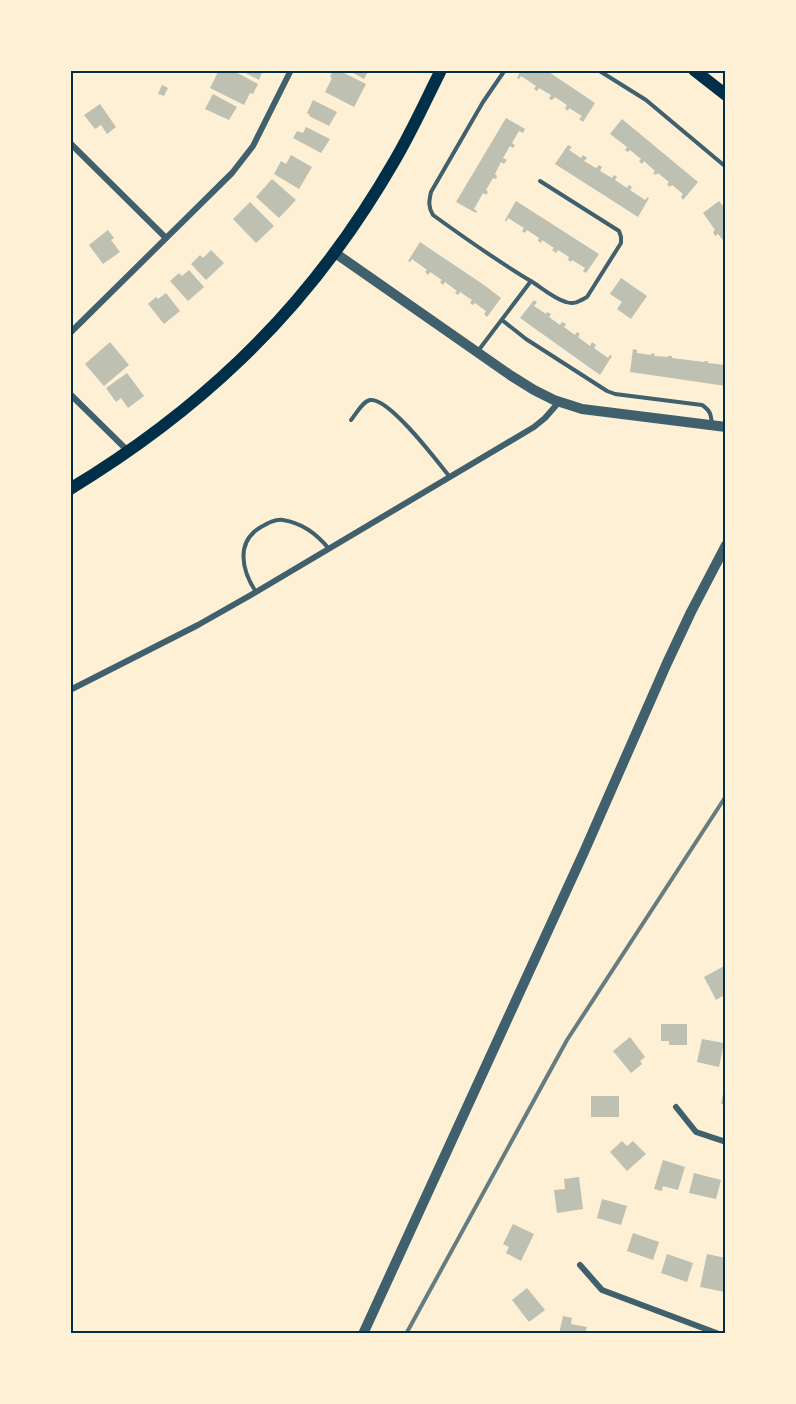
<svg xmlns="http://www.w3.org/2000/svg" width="796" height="1404" viewBox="0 0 796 1404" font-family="Montserrat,sans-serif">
  <rect width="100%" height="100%" fill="#fdf0d5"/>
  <g fill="#bec0b2">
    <polygon points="219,70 232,70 258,84 253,94 250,93 244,105 210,88"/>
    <polygon points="240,70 263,70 259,80"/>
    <polygon points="333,70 338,70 366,84 354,107 325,92 332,78 330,77"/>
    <polygon points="348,70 369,70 364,79"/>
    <polygon points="521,70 546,70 595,103 583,122 579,119 582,116 569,108 568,111 565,108 567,105 555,97 552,100 549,99 551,95 539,88 537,91 534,89 536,86 521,76 519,79 517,78"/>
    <polygon points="162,85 168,88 164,96 158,94"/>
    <polygon points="213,94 237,107 229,120 205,109"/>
    <polygon points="313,100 337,112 329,126 309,116 310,115 307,113"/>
    <polygon points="100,104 116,127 107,134 101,125 95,129 84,115"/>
    <polygon points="506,118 525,129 523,133 519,131 512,143 515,145 513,148 510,146 503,158 507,160 504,164 501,162 495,174 497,176 496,179 493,178 486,190 488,192 486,195 483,193 474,209 477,211 476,213 456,202"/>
    <polygon points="622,119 698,182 683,200 681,197 683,194 672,185 670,187 667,184 669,182 658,173 656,175 653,173 655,171 644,161 642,164 639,161 641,159 630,150 628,152 625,150 627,147 610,134"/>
    <polygon points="306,127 330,139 321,153 293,138 297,131 303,133"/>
    <polygon points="568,145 572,147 569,150 581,158 583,155 587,158 584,161 596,168 599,165 602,167 600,171 612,178 614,175 617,177 615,180 627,188 629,185 632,187 630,190 645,200 648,197 649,198 638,217 555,164"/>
    <polygon points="291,155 312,167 299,189 274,174 281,161 286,164"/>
    <polygon points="272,179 296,200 279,218 256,197"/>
    <polygon points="516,201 599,254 586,273 583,271 585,268 572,260 571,262 568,260 569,257 558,250 556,253 552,250 554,248 542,240 541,243 538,241 539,238 527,230 525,233 522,231 524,228 508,218 506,222 505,220"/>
    <polygon points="719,201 726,210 726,244 718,234 715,236 713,232 715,230 703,213"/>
    <polygon points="250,202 274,226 256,243 233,219"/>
    <polygon points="108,230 114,238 111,240 120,252 103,264 89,245"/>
    <polygon points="420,242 484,285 501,298 487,317 484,314 486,311 475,303 473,305 470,303 472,300 460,292 458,295 455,293 457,291 445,282 443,285 440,282 442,280 430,272 428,275 425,272 427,270 412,259 410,262 408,261"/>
    <polygon points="211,250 224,263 206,280 191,264 200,255 203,258"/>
    <polygon points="189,270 204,287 188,301 170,281 179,273 182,276"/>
    <polygon points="621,278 647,296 631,319 617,309 622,302 610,294"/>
    <polygon points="166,293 180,311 164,324 148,304 156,297 158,299"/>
    <polygon points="534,300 537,302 534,306 546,314 547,312 551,314 549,317 560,325 562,322 566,324 564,327 575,335 577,332 580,334 578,337 590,346 592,342 596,345 594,348 608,358 610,355 612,356 600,375 520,318"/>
    <polygon points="110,342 129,365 104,386 85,364"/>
    <polygon points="633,349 637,350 637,353 651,355 652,353 655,354 654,356 668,357 668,356 672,356 672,358 704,362 705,361 708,361 708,363 726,365 726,386 630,372"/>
    <polygon points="127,373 144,396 128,408 121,398 116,402 106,388"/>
    <polygon points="726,965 726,994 716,1000 704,977"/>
    <polygon points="661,1024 687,1024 687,1045 669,1045 669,1041 661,1041"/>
    <polygon points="630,1037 645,1057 640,1061 642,1064 631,1073 613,1051"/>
    <polygon points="702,1039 724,1043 719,1067 697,1062"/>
    <polygon points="724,1088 726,1088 726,1105 721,1104"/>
    <rect x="591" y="1096" width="28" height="21"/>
    <polygon points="622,1141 627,1146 633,1141 646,1154 627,1171 610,1152"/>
    <polygon points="663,1160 685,1167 678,1190 663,1186 662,1191 654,1189"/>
    <polygon points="694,1173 721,1180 716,1199 689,1193"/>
    <polygon points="579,1177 583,1209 557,1213 554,1190 565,1189 564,1179"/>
    <polygon points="602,1199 627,1206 621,1225 597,1218"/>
    <polygon points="513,1224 534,1234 521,1261 506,1253 509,1247 503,1244"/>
    <polygon points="633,1233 659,1242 653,1260 627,1251"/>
    <polygon points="667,1254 693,1263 687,1282 661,1273"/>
    <polygon points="707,1254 726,1258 725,1292 700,1287"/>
    <polygon points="527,1288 545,1310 529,1322 512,1300"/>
    <polygon points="563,1316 572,1318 571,1324 587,1327 585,1334 559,1334"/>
  </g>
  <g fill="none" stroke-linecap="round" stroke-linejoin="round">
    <g stroke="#3f606c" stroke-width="4">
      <path d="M505,70L483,102L431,192C429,201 428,207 433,215C466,239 499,262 534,283C543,289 555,299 566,302C574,305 580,301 587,297L621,243V237L619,231L540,181"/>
      <polyline points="598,70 646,100 726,167"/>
      <path d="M502,320L526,339L607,391L615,394L702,405C711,411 711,415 712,425"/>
      <polyline points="478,351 531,281"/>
      <path d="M351,420C356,414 362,402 370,400C389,397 437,461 449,476"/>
      <path d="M256,592C242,571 235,542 261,527C268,523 275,519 283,520C302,523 317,534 329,549"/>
    </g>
    <g stroke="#3f606c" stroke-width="6">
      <polyline points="70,143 166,238"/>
      <polyline points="70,333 232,173 253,146 291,70"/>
      <polyline points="70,394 128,451"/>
      <polyline points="70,690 198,625 256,592 534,427 545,418 559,402"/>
      <polyline points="676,1107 696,1132 726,1142"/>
      <polyline points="580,1265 602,1290 719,1334"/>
    </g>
    <g stroke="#3f606c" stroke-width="10">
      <polyline points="335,253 510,375 534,390 554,400 582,409 726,427"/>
      <polyline points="363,1334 584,852 667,663 691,612 726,545"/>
    </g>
    <g stroke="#003049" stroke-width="12">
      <polyline points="694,70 726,95"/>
      <path d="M70,489C131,452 189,409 240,360C301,302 353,233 395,160C412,131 426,100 441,70"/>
    </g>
    <polyline stroke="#657d81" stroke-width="4" points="406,1334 567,1040 726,796"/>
  </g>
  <rect width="796" height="1404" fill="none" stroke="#fdf0d5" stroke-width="144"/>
  <rect x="72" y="72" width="652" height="1260" fill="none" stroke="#003049" stroke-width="2"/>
</svg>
